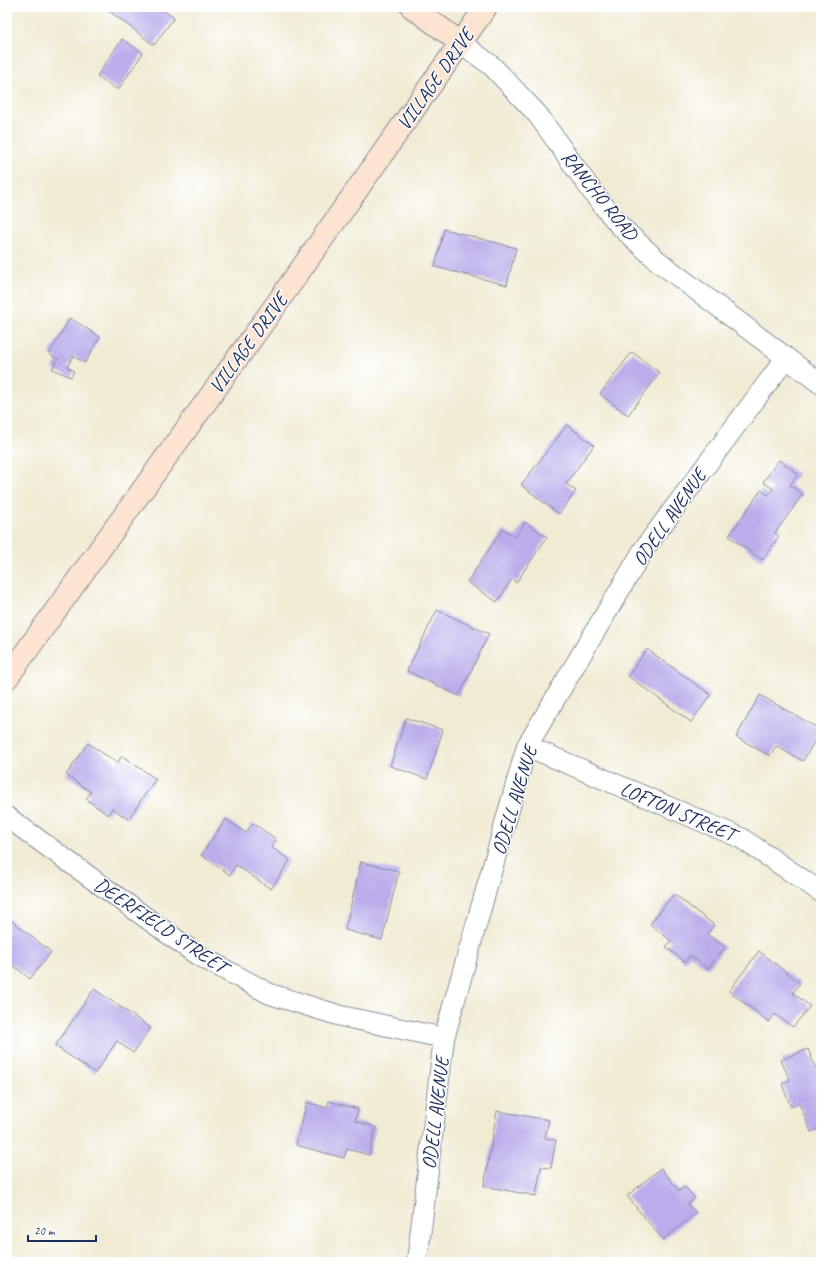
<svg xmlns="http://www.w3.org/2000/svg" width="828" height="1269" viewBox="0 0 828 1269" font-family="Caveat,sans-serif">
  <rect width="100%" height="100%" fill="#fff"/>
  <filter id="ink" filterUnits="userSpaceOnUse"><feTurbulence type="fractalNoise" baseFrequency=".025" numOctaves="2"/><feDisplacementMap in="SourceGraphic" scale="8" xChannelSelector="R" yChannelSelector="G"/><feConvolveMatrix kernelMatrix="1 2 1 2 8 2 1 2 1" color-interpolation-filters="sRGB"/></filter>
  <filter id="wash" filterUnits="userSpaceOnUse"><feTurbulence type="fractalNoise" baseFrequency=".012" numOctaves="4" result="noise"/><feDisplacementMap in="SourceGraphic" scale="16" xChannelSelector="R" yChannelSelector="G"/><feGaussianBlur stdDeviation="0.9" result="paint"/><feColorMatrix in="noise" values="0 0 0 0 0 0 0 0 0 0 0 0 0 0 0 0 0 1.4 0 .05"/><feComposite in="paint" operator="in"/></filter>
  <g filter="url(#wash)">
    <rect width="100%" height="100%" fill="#f1ebd4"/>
    <g id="blocks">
      <g fill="#bbadeb">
        <polygon points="104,7 159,7 174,18 154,45"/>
        <polygon points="122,39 143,53 118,90 97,76"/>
        <polygon points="444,229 516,248 507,285 435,267"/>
        <polygon points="70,318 100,337 85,363 73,356 67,367 74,371 71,377 52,369 58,359 49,354"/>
        <polygon points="632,352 660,373 628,415 600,394"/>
        <polygon points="567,425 594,445 566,484 576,491 559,514 521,485"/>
        <polygon points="779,460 798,474 790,485 803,494 775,533 779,536 762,560 729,536 761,490 768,495 773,489 763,482"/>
        <polygon points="525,522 547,537 516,583 512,579 497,602 467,582 503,529 515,537"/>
        <polygon points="437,610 489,634 459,696 407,671"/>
        <polygon points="647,649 711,695 691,722 628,676"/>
        <polygon points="760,695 821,730 803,761 776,746 770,756 736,737"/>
        <polygon points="406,718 443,730 427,779 390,766"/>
        <polygon points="88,743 117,763 122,756 156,779 128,819 112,808 108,815 86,799 91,792 66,775"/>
        <polygon points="226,819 246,833 253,823 276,839 271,847 290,860 271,889 236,865 230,875 201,855"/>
        <polygon points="361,862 399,871 382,940 345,930"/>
        <polygon points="674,894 714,925 707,934 725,947 708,969 690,955 685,962 666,947 671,941 650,924"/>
        <polygon points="7,917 51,952 30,979 7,960"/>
        <polygon points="759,951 800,983 793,993 810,1006 793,1027 775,1014 769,1022 729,991"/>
        <polygon points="94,989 151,1028 133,1053 117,1041 95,1073 55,1046"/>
        <polygon points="808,1049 816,1069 821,1067 821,1128 811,1132 799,1103 791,1107 782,1084 790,1080 781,1060"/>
        <polygon points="329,1101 358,1109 355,1121 376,1127 369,1155 347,1149 344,1158 296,1145 307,1102 327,1108"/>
        <polygon points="497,1111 549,1120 545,1138 556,1140 551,1168 541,1167 536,1196 484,1186"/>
        <polygon points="661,1168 679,1191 685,1187 695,1198 688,1204 696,1213 663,1240 627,1196"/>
      </g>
    </g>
  </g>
  <g filter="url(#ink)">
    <use href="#blocks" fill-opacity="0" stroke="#868d99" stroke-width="1"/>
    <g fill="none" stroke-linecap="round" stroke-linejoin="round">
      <g stroke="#868d99" stroke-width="22">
        <g id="street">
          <polyline points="461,43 492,66 538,115 594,194 620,226 659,262 821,384"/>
          <polyline points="527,746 741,838 821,892"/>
          <polyline points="7,817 196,954 270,994 341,1016 444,1038"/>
          <polyline points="417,1262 444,1038 527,746 644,549 786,358"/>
        </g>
      </g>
      <g stroke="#868d99" stroke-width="24">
        <g id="secondary">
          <polyline points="412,7 461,43"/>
          <polyline points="7,678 270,313 486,7"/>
        </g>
      </g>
      <use href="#street" stroke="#fff" stroke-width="20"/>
      <use href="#secondary" stroke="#fde4d1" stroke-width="22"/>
    </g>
  </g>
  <g text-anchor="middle" stroke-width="3" stroke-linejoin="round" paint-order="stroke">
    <g font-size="20" fill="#1b2f5e" stroke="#fff">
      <text transform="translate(435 79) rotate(-55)" y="7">VILLAGE DRIVE</text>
      <text transform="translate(600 195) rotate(51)" y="7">RANCHO ROAD</text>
      <text transform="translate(248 343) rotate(-54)" y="7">VILLAGE DRIVE</text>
      <text transform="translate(669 517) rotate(-55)" y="7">ODELL AVENUE</text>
      <text transform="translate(514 800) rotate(-73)" y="7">ODELL AVENUE</text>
      <text transform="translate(678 811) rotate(23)" y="7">LOFTON STREET</text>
      <text transform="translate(161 925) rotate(34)" y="7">DEERFIELD STREET</text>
      <text transform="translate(435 1113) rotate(-83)" y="7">ODELL AVENUE</text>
    </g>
  </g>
  <rect width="828" height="1269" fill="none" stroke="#fff" stroke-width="24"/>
  <path d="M28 1235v6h68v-6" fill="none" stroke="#1b2f5e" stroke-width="2"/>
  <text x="34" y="1235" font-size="12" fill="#1b2f5e" stroke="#ffffff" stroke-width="3" paint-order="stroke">20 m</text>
</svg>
